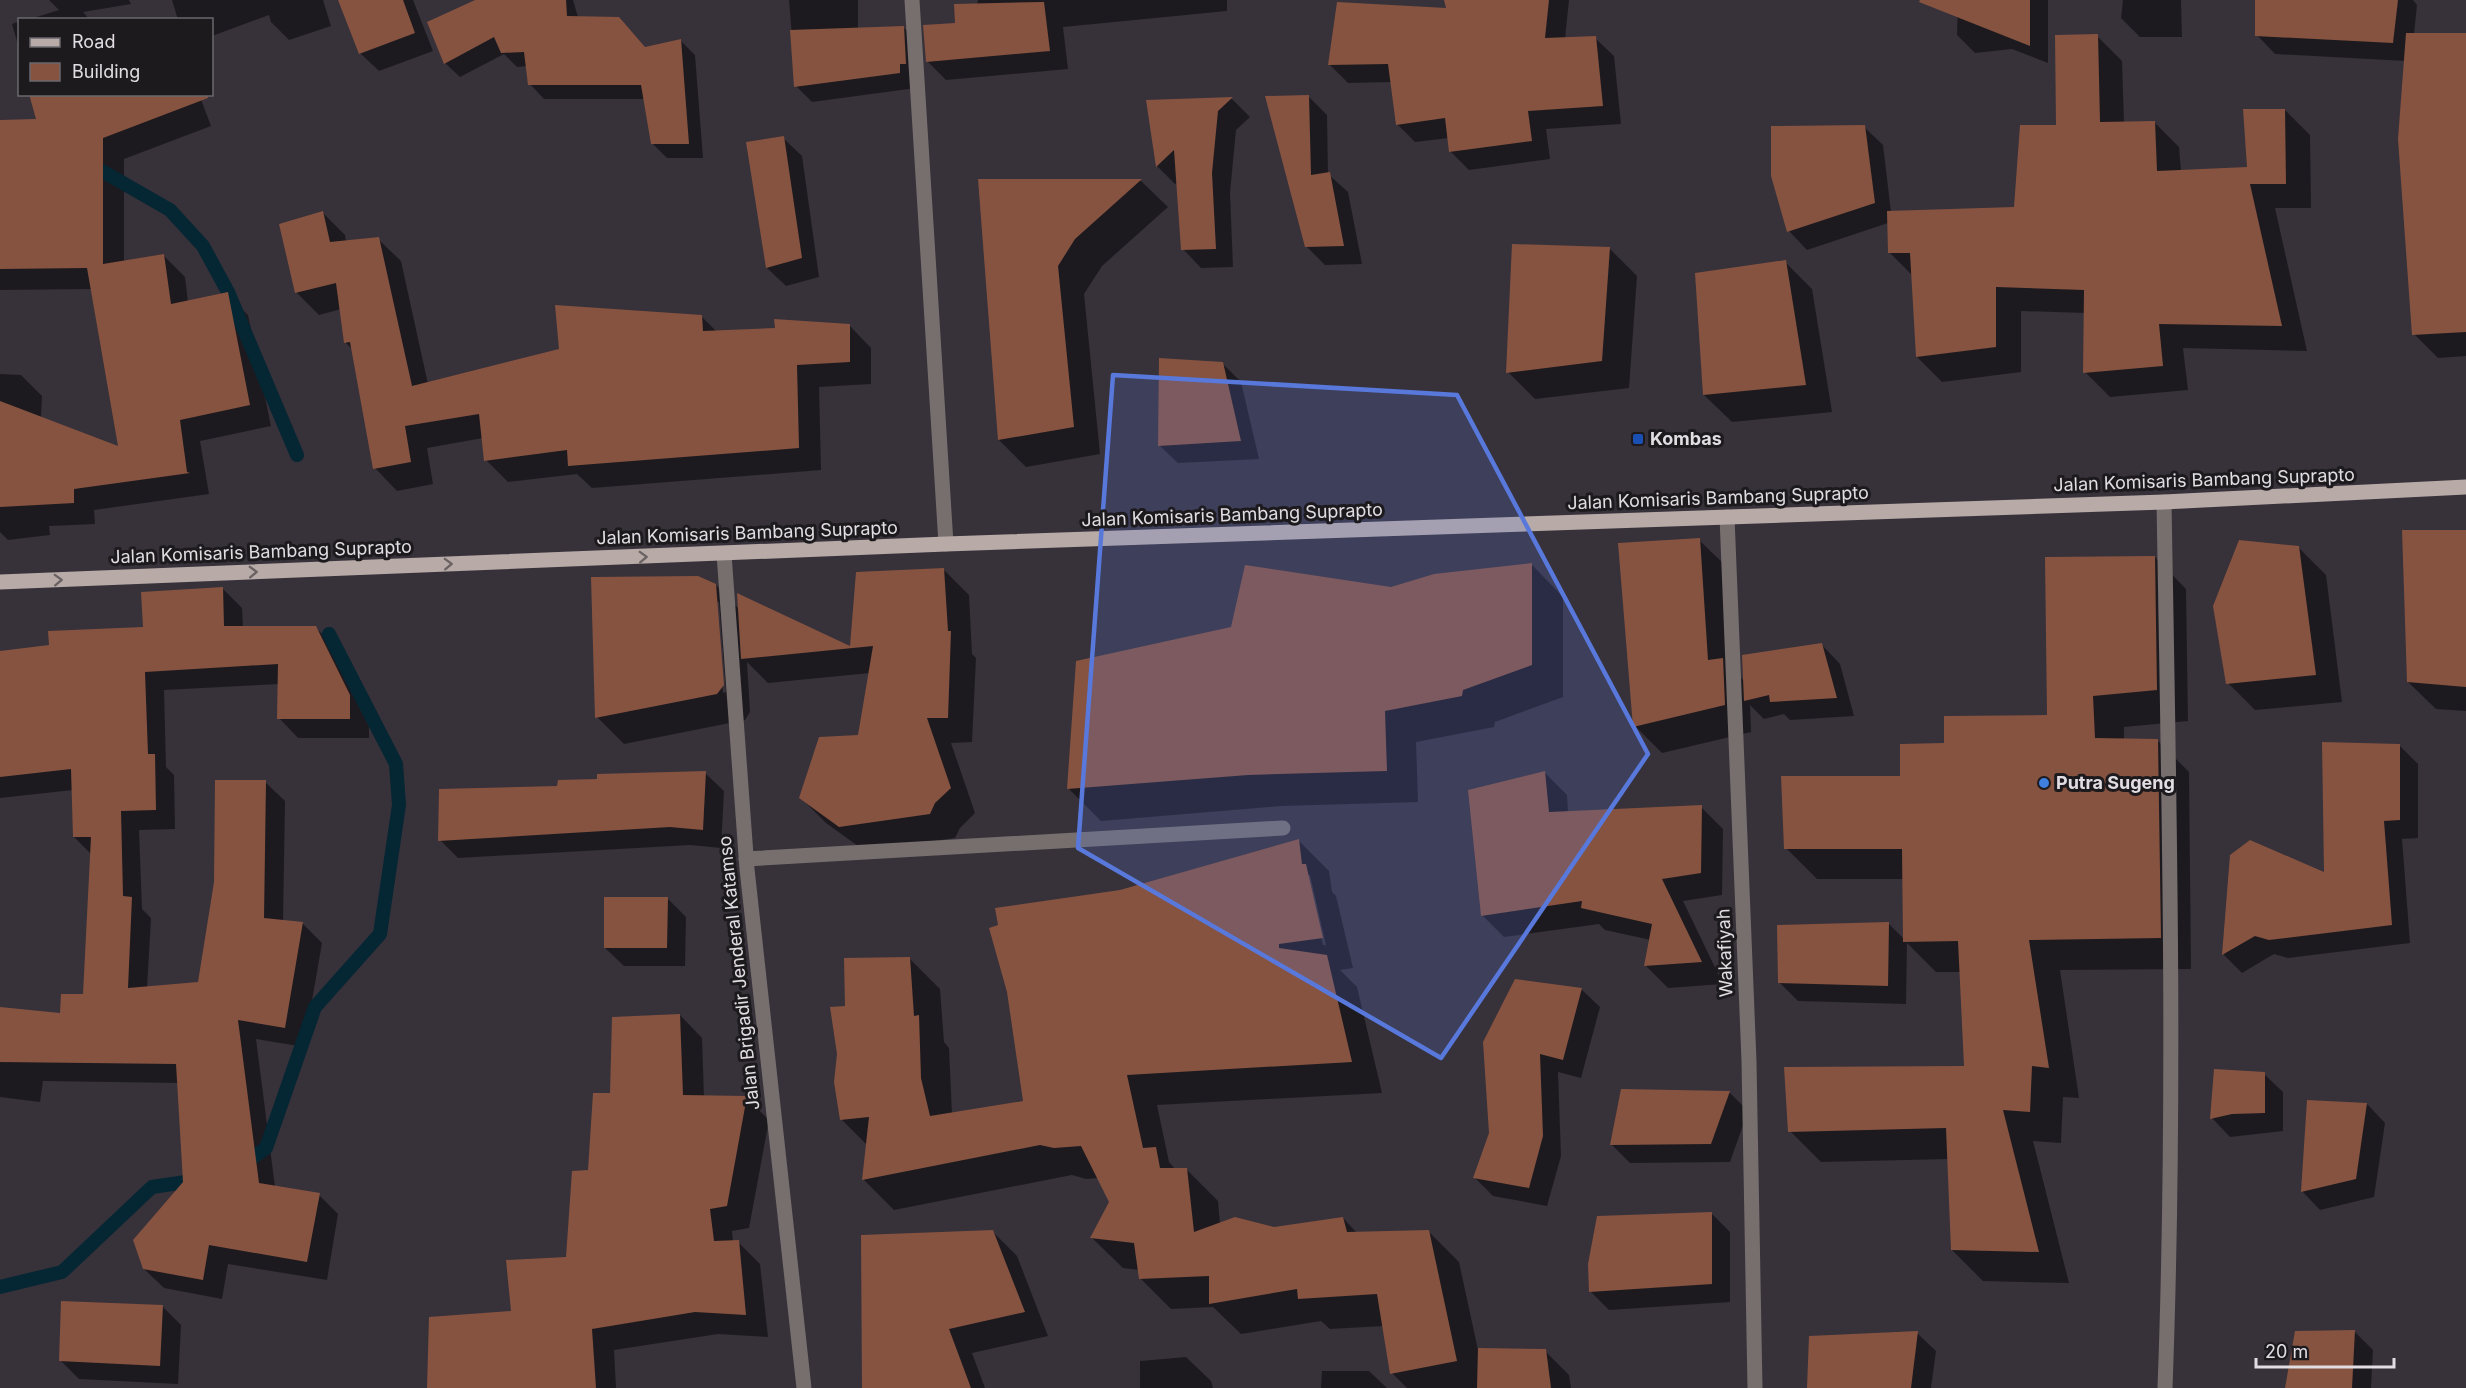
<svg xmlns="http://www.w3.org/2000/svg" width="2466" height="1388" viewBox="0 0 2466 1388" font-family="Inter,sans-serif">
  <rect width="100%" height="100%" fill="#37313a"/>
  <g fill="#0007" fill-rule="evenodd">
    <polygon points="49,0 129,0 131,4 83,12 90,20 27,20 59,10"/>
    <polygon points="172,0 323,0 331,26 289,40 271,22 269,15 212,36 212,20 178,20"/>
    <polygon points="340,0 413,0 433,51 379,71 360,53"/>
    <polygon points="479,0 573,0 578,17 618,18 646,49 681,41 695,55 703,158 667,158 653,144 645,99 544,99 530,84 527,66 517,67 504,54 460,77 445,63"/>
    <polygon points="789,0 858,0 858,29 903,27 919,43 916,88 812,102 796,86"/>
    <polygon points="978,0 1227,0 1227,11 1063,27 1068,69 946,80 927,61 957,25 977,5"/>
    <polygon points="1445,0 1569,0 1565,39 1595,38 1614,56 1621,124 1546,129 1550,159 1469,170 1450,151 1449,138 1415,142 1397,124 1392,82 1348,83 1330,65 1447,9"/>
    <polygon points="1958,0 2048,0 2048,63 2012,49 1975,53 1957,35"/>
    <polygon points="2123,0 2181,0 2182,37 2140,37 2121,18"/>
    <polygon points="2257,0 2413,0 2417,5 2414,34 2466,36 2466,356 2438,358 2414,334 2406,61 2275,54 2257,35"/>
    <polygon points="20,21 20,52 12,24"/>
    <polygon points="2097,36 2122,61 2124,123 2154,122 2179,147 2181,171 2248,169 2285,110 2310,135 2311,208 2275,208 2307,351 2183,348 2188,390 2110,397 2085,372 2085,313 2021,311 2021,372 1942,382 1917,357 1913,276 1889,252 1888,223 1807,250 1789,231 1864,127 1883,145 1891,212 2015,208 2058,126"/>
    <polygon points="199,94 211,126 124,159 124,262 163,255 185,277 188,302 227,294 248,315 271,426 200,441 209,494 94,510 95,524 49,526 50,535 8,540 0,532 0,374 21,375 42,396 41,418 120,448 93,289 0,290 0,121 38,121"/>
    <polygon points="1308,96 1327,115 1328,174 1348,192 1362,264 1325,265 1306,246"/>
    <polygon points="1232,99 1250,117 1236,130 1230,193 1233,267 1201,268 1183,249 1178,182 1175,184 1157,166 1147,102"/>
    <polygon points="783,138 802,156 819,277 786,286 767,268 748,143"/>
    <polygon points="980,180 1141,181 1168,207 1102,266 1084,294 1100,454 1026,467 999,440"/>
    <polygon points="322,212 345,235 346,242 378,239 401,261 428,384 701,316 717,332 849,325 871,348 871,384 819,387 821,470 592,488 577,474 508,482 486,460 483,438 427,448 433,484 397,491 375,468 353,350 345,342 341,309 319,315 297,293 281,225"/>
    <polygon points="1610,249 1637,276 1629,388 1535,399 1508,372"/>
    <polygon points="1785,262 1812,289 1832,412 1732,422 1704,395"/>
    <polygon points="1222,363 1241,382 1259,459 1178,463 1159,445"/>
    <polygon points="2466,532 2466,711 2436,709 2408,682"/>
    <polygon points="1699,540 1727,567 1733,670 1745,682 1822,645 1840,664 1854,716 1790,720 1784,714 1764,719 1750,705 1751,732 1662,753 1635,726"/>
    <polygon points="2298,547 2326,575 2342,702 2255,710 2228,683"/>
    <polygon points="2155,557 2186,589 2188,721 2124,727 2124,740 2158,741 2189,772 2191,969 2060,970 2079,1098 2063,1097 2061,1143 2033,1141 2069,1283 1983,1281 1952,1250 1949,1159 1821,1162 1790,1131 1965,1068 1961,972 1936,972 1907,943 1906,1004 1798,1001 1780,983 1888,923 1905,940 1904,879 1817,879 1786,848 1902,777 1945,744 2049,716"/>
    <polygon points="1532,565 1563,597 1563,697 1495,722 1494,727 1416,742 1418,802 1281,806 1101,821 1069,789 1232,629 1391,589"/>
    <path d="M944,570L969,595L972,654L976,658L972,742L951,743L975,813L960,828L955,838L865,851L826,823L800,797L860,736L870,673L768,683L747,662L750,712L745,720L624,744L597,717L716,585L739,609L851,648ZM716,602H719L726,692L723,693Z"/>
    <polygon points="223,589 242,608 243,627 315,627 335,647 369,716 369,738 298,738 279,718 279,684 164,690 166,767 174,775 175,829 139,830 142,909 151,918 147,988 199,984 265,782 285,801 283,921 302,923 322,943 304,1047 256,1039 275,1187 319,1195 338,1214 327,1280 228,1264 222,1299 164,1288 144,1269 185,1183 179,1083 43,1081 40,1102 0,1097 0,1008 62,1015 85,996 91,854 74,837 73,790 0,798 0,653 51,646 144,629"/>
    <polygon points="2399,745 2418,764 2418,838 2402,839 2410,943 2288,958 2274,954 2242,973 2224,955 2231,856 2326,874"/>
    <polygon points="705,773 724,791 721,848 690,845 458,858 440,840 559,787 599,780"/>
    <polygon points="1545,773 1567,795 1568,813 1701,807 1723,829 1722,895 1683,901 1723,984 1668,988 1646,966 1651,940 1605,930 1599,924 1504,937 1482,915"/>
    <path d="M1299,841L1329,871L1332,892L1336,896L1353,968L1340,970L1357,987L1382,1093L1157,1105L1169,1162L1176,1170H1187L1218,1201L1220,1224L1274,1229L1343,1218L1357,1233L1428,1231L1459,1262L1478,1350L1545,1351L1569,1375L1571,1388H1407L1392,1373L1384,1326L1330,1329L1321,1321L1241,1334L1213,1307L1171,1309L1140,1278L1139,1270L1123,1268L1092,1238L1111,1202L1098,1178L1086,1179L1072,1175L894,1210L863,1179L867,1145L842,1120L847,1008L909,958L940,989L944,1042L949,1048L952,1114L1025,1102L1120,892ZM1307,875H1310L1326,945H1323Z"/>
    <polygon points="667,898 686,917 685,966 624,966 605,948"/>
    <polygon points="1581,989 1600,1007 1581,1078 1558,1072 1561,1156 1547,1206 1493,1196 1475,1178 1490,1133 1485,1042"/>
    <polygon points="680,1015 702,1038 704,1097 746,1097 769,1120 749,1228 732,1231 733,1242 738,1242 760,1264 768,1337 718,1334 614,1350 616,1388 428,1388 568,1259 612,1095"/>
    <polygon points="2264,1074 2283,1092 2283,1131 2230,1137 2212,1118"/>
    <polygon points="1622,1091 1730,1093 1748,1111 1730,1162 1630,1163 1612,1145"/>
    <polygon points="2367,1104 2385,1123 2374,1197 2320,1210 2302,1191"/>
    <polygon points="1712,1214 1730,1232 1730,1302 1609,1310 1591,1292"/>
    <polygon points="992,1231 1017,1256 1048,1336 972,1353 985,1388 891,1388"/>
    <polygon points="163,1307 181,1325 178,1384 79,1379 61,1361"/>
    <polygon points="2355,1332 2373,1350 2371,1388 2286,1388"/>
    <polygon points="1917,1333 1936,1351 1931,1388 1809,1388"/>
    <polygon points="1186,1357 1211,1381 1213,1388 1140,1388 1140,1361"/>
    <polygon points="1322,1371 1369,1371 1387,1388 1321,1388"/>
  </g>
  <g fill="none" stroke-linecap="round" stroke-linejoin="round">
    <g stroke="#052633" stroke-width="14">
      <polyline points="88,163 170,210 203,246 228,292 297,455"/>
      <polyline points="241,1166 266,1148 315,1007 380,934 399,805 396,764 329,634"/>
      <polyline points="0,1287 62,1272 152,1187 199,1180"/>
    </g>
  </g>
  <g fill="#865340">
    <polygon points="338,0 403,0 415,33 359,54"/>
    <polygon points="475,0 566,0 567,16 619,17 645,47 681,39 689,144 651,144 641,85 528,85 524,52 501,53 494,37 444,64 427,22"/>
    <polygon points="1444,0 1549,0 1545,38 1596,36 1603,106 1528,111 1532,141 1449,152 1445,118 1396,125 1388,64 1328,65 1337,2 1446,8"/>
    <polygon points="1920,0 2030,0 2030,46 1919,2"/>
    <polygon points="2255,0 2398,0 2393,43 2255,36"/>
    <polygon points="1044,2 1050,51 926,62 923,25 955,23 954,4"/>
    <polygon points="904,26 906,64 900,64 900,73 794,87 790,30"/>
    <polygon points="2406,33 2466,33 2466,332 2412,335 2398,139"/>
    <polygon points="2098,34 2100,122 2155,121 2157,171 2247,167 2243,109 2285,109 2286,184 2250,184 2282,326 2159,324 2163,366 2083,373 2084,290 1996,287 1996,347 1916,357 1910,253 1888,253 1887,211 2014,207 2020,125 2056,125 2055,35"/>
    <polygon points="29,94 208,94 208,98 103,138 103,264 164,254 171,304 228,292 250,405 180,420 187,472 190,473 74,489 74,503 0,507 0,401 118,446 87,268 0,269 0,120 36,119"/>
    <polygon points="1309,95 1311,175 1330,172 1344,246 1305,247 1265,96"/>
    <polygon points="1233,97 1218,111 1212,173 1216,249 1181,250 1174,150 1156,167 1146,100"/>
    <polygon points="1865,125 1875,203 1787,232 1771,176 1771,126"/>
    <polygon points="784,136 802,258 766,268 746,142"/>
    <polygon points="978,179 1142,179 1075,239 1058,266 1074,427 998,440"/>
    <polygon points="323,211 330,242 379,237 412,386 559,349 555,305 702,315 703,331 775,328 774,319 850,324 850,362 797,365 799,448 568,466 567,450 484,461 479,414 405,426 411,462 373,469 350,342 344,343 336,283 295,293 279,224"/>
    <polygon points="1512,244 1610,247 1602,361 1506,373"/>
    <polygon points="1786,260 1806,385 1703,395 1695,273"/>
    <polygon points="1159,358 1223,362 1241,441 1158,446"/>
    <polygon points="2402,530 2466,530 2466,687 2407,682"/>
    <polygon points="1700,538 1708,660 1723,658 1725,705 1633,727 1618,543"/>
    <polygon points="2239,540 2299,546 2316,675 2226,684 2213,606"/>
    <polygon points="2155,556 2157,690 2093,696 2095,738 2158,739 2161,938 2029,940 2049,1068 2032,1066 2030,1112 2003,1110 2039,1252 1951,1250 1946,1128 1788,1132 1784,1067 1964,1066 1958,941 1903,942 1902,849 1784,849 1781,776 1900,776 1900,744 1944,743 1944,716 2047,715 2045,557"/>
    <polygon points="1532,563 1532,665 1463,690 1462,696 1385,711 1387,771 1248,775 1067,789 1076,661 1231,627 1245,565 1391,587 1434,574"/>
    <polygon points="944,568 948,631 951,631 948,718 927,718 951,788 935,803 930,814 839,827 799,798 819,737 858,735 873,646 741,659 737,593 850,646 856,572"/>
    <polygon points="698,576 716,584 724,685 717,694 595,718 591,577"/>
    <polygon points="223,587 224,626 316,626 350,695 350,719 277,719 278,664 145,672 148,754 155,754 156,810 121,811 123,896 132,897 128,988 198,982 214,882 215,780 266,780 264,918 303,922 285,1028 238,1020 259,1183 320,1193 307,1262 209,1245 203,1280 143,1269 133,1240 183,1182 176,1064 0,1062 0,1007 60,1013 61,994 83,994 91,837 73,837 71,769 0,777 0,651 49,645 48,631 143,627 141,592"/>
    <polygon points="1822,643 1837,698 1770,702 1769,695 1744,701 1742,655"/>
    <polygon points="2322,742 2400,744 2400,820 2384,821 2392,925 2269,940 2255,936 2222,955 2230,855 2250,840 2324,872"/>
    <polygon points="706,771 703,830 670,827 438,841 439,789 557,786 558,780 597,779 597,774"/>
    <polygon points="1545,771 1549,812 1702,805 1701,873 1662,879 1702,962 1644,966 1652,924 1581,908 1582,901 1481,916 1468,790"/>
    <polygon points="1299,839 1302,864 1306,864 1323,938 1279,944 1279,948 1327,955 1352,1062 1127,1075 1143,1148 1156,1147 1160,1168 1187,1168 1194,1232 1235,1217 1274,1227 1343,1217 1347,1232 1429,1230 1457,1361 1390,1374 1377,1294 1298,1299 1297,1289 1209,1304 1209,1276 1139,1279 1134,1243 1090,1238 1109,1202 1081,1146 1054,1148 1040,1145 862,1180 869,1117 840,1120 834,1082 837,1054 830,1007 845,1006 844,958 910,957 914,1016 919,1015 921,1078 930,1116 1023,1101 1007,992 989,928 998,925 995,908 1120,890"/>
    <polygon points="604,897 668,897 667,948 604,948"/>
    <polygon points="1889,922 1888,986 1778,983 1777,925"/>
    <polygon points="1515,979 1582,988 1563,1060 1540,1054 1543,1136 1529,1188 1473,1178 1489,1133 1483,1042"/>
    <polygon points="680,1014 683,1095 747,1096 727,1206 710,1209 714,1241 739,1240 746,1315 695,1312 592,1329 596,1388 427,1388 429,1317 511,1311 506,1260 566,1257 572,1171 588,1170 593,1093 610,1093 612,1017"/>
    <polygon points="2214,1069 2265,1072 2265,1113 2232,1114 2210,1119"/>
    <polygon points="1621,1089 1730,1091 1711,1144 1610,1145"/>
    <polygon points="2307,1100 2367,1103 2356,1179 2301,1192"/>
    <polygon points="1712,1212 1712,1284 1589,1292 1588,1264 1597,1216"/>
    <polygon points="993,1230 1025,1312 949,1329 971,1388 862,1388 861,1235"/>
    <polygon points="61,1301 163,1305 160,1366 59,1361"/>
    <polygon points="2355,1330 2352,1388 2285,1388 2295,1331"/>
    <polygon points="1918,1331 1911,1388 1807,1388 1809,1336"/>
    <polygon points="1478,1348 1546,1349 1551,1388 1477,1388"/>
  </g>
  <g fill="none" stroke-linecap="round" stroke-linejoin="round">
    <g stroke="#766f6e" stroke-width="15">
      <polyline points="912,0 946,544"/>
      <path d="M2164,502C2169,797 2176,1093 2165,1388"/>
      <polyline points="1727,517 1749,1061 1755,1388"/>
      <polyline points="724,554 747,869 804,1388"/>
      <polyline points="746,859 1283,828"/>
    </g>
    <polyline stroke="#b7aaa7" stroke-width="15" points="0,582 946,544 2164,502 2466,487"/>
  </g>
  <defs><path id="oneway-chevron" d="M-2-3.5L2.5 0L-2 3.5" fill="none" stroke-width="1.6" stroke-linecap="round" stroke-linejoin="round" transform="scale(1.5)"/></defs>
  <g stroke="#6a6262">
    <use href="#oneway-chevron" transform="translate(643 557) rotate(-2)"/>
    <use href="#oneway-chevron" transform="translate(448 564) rotate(-2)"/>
    <use href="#oneway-chevron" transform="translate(253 572) rotate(-2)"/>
    <use href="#oneway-chevron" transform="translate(58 580) rotate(-2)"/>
  </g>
  <path fill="#5879db" fill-opacity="0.2" stroke="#5879db" stroke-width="4.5" stroke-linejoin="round" d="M1113,375L1457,395L1648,754L1441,1058L1078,848Z"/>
  <rect fill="#1a4fb4" stroke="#1d1a1e" stroke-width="2" x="1632" y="433" width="12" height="12" rx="3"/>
  <circle fill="#3f7fe0" stroke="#1d1a1e" stroke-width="2" cx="2044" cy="783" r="6"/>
  <g text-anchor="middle" stroke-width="6" stroke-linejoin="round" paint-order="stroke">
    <g font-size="18" font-weight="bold" fill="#e1dde3" stroke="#1d1a1e" text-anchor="start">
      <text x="1650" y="445">Kombas</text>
      <text x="2056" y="789">Putra Sugeng</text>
    </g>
    <g font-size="18" fill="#e1dde3" stroke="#1d1a1e">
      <text transform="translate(2204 480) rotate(-2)" y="6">Jalan Komisaris Bambang Suprapto</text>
      <text transform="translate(1718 498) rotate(-2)" y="6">Jalan Komisaris Bambang Suprapto</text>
      <text transform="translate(1232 515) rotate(-2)" y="6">Jalan Komisaris Bambang Suprapto</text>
      <text transform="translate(747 533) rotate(-2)" y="6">Jalan Komisaris Bambang Suprapto</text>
      <text transform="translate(261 552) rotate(-2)" y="6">Jalan Komisaris Bambang Suprapto</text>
      <text transform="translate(1725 953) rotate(-92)" y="6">Wakafiyah</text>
      <text transform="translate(739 973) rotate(-96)" y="6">Jalan Brigadir Jenderal Katamso</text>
    </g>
  </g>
  <rect x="18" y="18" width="195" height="78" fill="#1d1a1e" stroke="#6b686d" stroke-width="1.5"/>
  <rect x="30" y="38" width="30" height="9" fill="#b7aaa7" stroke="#6b686d" stroke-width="1.5"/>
  <text x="72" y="48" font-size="18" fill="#e1dde3">Road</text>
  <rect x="30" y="63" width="30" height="18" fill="#865340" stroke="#6b686d" stroke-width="1.5"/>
  <text x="72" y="78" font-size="18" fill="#e1dde3">Building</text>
  <path d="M2256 1358v9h138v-9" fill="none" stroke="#e1dde3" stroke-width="3"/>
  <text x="2265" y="1358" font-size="18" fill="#e1dde3" stroke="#1d1a1e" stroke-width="4.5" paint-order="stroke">20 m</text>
</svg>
